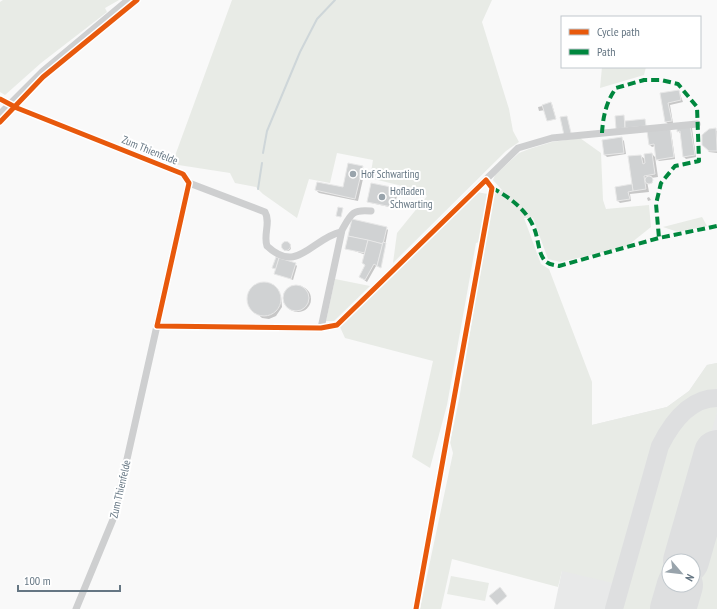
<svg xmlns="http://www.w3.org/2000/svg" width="717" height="609" viewBox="0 0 717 609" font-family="'PT Sans Narrow',sans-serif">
  <rect width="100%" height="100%" fill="#f9f9f9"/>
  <path fill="#e8e9e9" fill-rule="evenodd" d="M717,363V609H554L592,425L667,407L689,391L707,365ZM669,561H693V585H669Z"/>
  <g fill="#e8ebe6">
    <polygon points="3,0 119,0 105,8 107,12 41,63 5,95 0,92 0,2"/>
    <polygon points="232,0 492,0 482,22 509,109 513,131 519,142 506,151 393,263 397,233 427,196 422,191 370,178 373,160 337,153 330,183 309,179 297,218 263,194 256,187 235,183 230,173 172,164"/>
    <polygon points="602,67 646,67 644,75 600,88"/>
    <path d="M580,138L601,153L603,200L606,209L649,205L651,227L626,247L560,262L548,259L533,218H524L541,264L549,269L592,382V425L667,407L689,391L707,365L717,363V388C692,402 671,414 658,440L617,584L562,571L558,587L452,559L441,609H420L453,453L450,442L459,400L485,240L476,243L447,405L430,468L412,457L433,361L345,338L340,327L477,192L493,195L502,190L493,180L495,175L519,153L529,149L552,142Z"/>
    <polygon points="702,217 707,226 678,232 663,227"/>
    <polygon points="335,279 370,286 334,321 326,321"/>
    <path d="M707,402L716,406L717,412L674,561H669V579L660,609H618L666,444C677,423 686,414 707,402Z"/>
    <polygon points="717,493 717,609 684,609 691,585 693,585 693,577"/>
    <polygon points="451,576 489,583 485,601 447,594"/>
  </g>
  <g fill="#0003">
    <polygon points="679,91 683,102 670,105 673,123 668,124 666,122 661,94"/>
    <polygon points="552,104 556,119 548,121 545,110 539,111 538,107"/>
    <polygon points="690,126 692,128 696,157 686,159 684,157 681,134 678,131"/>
    <polygon points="669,129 671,131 675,159 659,161 657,159 655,146 652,147 650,145"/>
    <polygon points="712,129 717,131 717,153 709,152 702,141 704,133"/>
    <polygon points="621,138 624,141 626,154 607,157 605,155 603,141"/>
    <polygon points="652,154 655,157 658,177 651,178 653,182 649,183 647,181 649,192 630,194 631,201 620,203 618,201 633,185 641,156 646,160"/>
    <polygon points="362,167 365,170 358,201 319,193 316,190 343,189"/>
    <polygon points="395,189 398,192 394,208 371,203 368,201"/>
    <polygon points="649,197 651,200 648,201 647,198"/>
    <polygon points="386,228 388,230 381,267 376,266 367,282 360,277 366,265 366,255 346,248"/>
    <circle cx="287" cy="247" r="4"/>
    <polygon points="295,264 297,266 293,280 276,273"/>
    <polygon points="266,284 273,286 281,296 282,307 276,316 269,319 262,318 250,307 248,295 255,286"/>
    <circle cx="298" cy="299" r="13"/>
  </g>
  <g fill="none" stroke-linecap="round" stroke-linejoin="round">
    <g stroke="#ced6d9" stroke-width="2">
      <polyline points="263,153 267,131 300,52 317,19 335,0"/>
      <polyline points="258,189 262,163"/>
    </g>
    <path stroke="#dedfe0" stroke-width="18" d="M614,609L660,446C671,424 689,398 717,398"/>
    <g stroke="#dedfe0" stroke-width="46">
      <polyline points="686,561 717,453"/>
      <polyline points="673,609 680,585"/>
    </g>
  </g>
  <g fill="#d0d2d3" stroke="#e8e8e8">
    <polygon points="679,90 681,100 668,103 672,121 665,122 660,93"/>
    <polygon points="551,102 556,119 547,121 542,105"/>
    <polygon points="624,115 625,128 616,129 615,116"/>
    <polygon points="567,116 571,133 564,135 560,117"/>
    <polygon points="645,119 646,126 625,128 625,121"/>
    <polygon points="690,125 695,155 683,157 680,131 677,132 677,127"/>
    <polygon points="670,128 674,157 656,160 654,144 649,145 647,131"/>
    <polygon points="716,128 717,151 709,151 702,145 702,135 709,129"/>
    <polygon points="622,137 624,153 604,155 602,140"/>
    <polygon points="652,153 655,174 644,176 646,189 633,191 628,156 641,155 643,164 645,163 644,154"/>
    <polygon points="348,163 363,166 355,199 315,190 317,182 343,187"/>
    <circle cx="649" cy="180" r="4"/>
    <polygon points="371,183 396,188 392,207 367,202"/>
    <polygon points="632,184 633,191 628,192 630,199 617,201 615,187"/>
    <polygon points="338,207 343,208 341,217 336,216"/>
    <polygon points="352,219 387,227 383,244 348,236"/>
    <polygon points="348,236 368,240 365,253 345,249"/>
    <polygon points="368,240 383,244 377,266 374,264 365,280 359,277 365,265 362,263"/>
    <circle cx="286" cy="246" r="4.5"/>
    <polygon points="383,242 386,243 381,268 377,266"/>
    <polygon points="276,257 279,258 276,269 272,268"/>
    <polygon points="279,258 296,263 291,279 274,274"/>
    <circle cx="264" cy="299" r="17"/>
    <circle cx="296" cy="298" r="13"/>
    <polygon points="500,587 507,596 497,605 489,596"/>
  </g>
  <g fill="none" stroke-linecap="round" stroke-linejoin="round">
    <g stroke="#cecfd0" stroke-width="7">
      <polyline points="0,99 17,108 183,174 189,183 114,517 76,609"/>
      <polyline points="0,114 42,72 128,0"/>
      <path d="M189,183L265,212C271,222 263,235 267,246C298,275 312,238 341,232"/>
      <polyline points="157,326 321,328 337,325 518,148 552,138 697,124"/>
      <path d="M321,328L342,230C351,214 352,209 371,211"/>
    </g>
    <g stroke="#00873e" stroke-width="4" stroke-dasharray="8 4" stroke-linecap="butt">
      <path d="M602,133C603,117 606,102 616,88L644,80H661L678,84L697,107L699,161L675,166L661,183L656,204L659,238"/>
      <path d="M492,188C508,196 527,210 534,228C538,237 538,250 543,258C546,264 553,265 559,266L659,238L717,226"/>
    </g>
    <g stroke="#fff" stroke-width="8">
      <g id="cycleway">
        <polyline points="0,99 17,108 183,174 189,183 157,326 321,328 337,325 486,180 492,188 416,609"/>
        <polyline points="0,122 43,77 137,0"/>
      </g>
    </g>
    <use href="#cycleway" stroke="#e8590c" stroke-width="5"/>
  </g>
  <g fill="#99a4ac" stroke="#fff" stroke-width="1.5">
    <circle cx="353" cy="174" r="4"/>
    <circle cx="382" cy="197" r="4"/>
  </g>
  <g text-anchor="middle" stroke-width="4" stroke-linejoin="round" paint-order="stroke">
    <g font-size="11" fill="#657683" stroke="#fff">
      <text transform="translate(150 150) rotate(22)" y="4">Zum Thienfelde</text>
      <text transform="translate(120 489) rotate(-77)" y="4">Zum Thienfelde</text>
    </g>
    <g font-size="11" fill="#657683" stroke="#fff" text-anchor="start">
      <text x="361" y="178">Hof Schwarting</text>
      <text x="390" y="195">Hofladen<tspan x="390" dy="13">Schwarting</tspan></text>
    </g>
  </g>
  <rect x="561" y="16" width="140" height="52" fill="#ffffff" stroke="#c1c8cd"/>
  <rect x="569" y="29" width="20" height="6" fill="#e8590c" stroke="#c1c8cd"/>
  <text x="597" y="36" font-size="12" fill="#657683">Cycle path</text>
  <rect x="569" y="49" width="20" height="6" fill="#00873e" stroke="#c1c8cd"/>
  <text x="597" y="56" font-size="12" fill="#657683">Path</text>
  <g transform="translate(681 573) rotate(118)"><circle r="19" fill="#ffffff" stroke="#c1c8cd"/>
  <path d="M0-3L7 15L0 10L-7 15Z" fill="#99a4ac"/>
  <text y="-6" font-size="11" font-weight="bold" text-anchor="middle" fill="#657683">N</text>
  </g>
  <path d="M18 585v6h102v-6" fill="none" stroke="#657683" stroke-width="2"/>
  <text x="24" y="585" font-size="12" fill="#657683" stroke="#ffffff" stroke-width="3" paint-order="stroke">100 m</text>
</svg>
